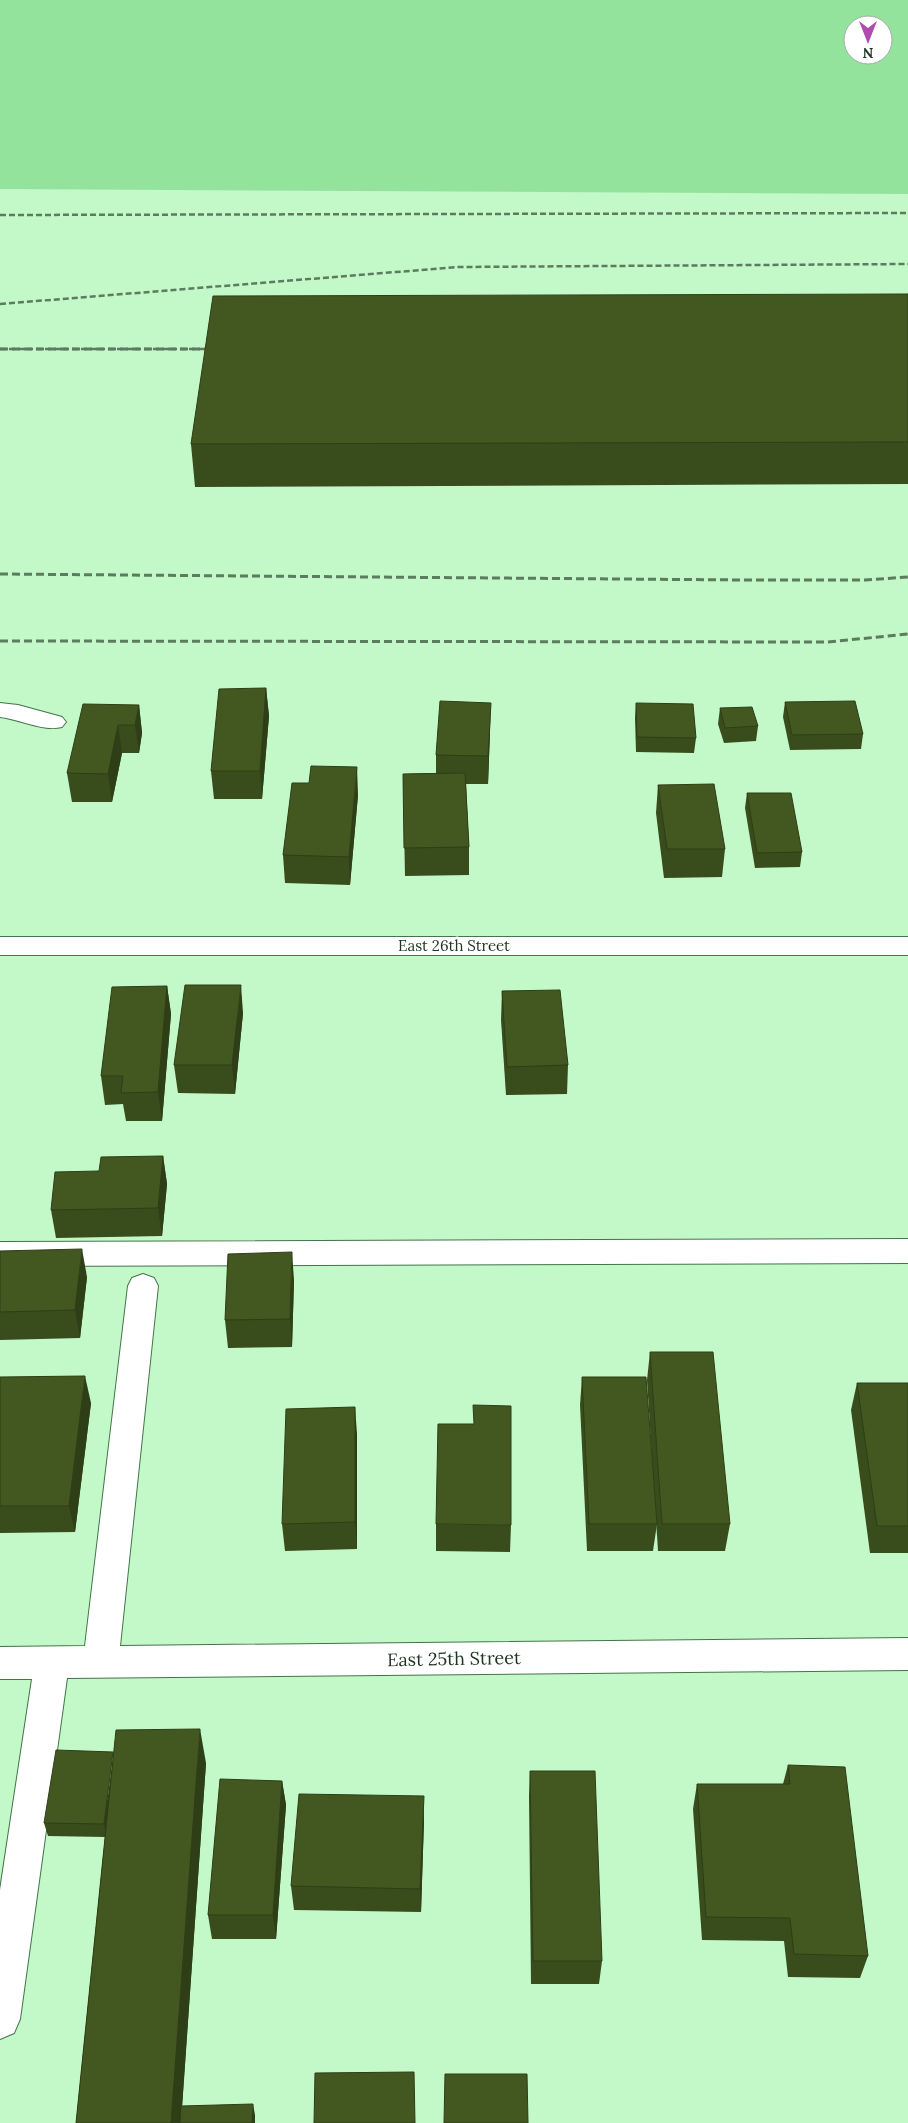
<svg xmlns="http://www.w3.org/2000/svg" width="908" height="2123" viewBox="0 0 908 2123" font-family="Lora,serif">
  <rect width="100%" height="100%" fill="#c3f8c8"/>
  <path fill="#93e39d" fill-rule="evenodd" d="M0,0H908V194L0,189ZM853,25H883V55H853Z"/>
  <g fill="none" stroke-linecap="round" stroke-linejoin="round">
    <g stroke="#43744a" stroke-width="2">
      <g id="minor">
        <path d="M0,703L18,705L62,717L66,722L62,727C44,732 19,719 0,717Z"/>
        <rect x="0" y="937" width="908" height="18"/>
        <polygon points="908,1239 908,1263 0,1266 0,1242"/>
        <polygon points="143,1274 154,1278 158,1286 120,1646 908,1638 908,1670 67,1678 20,2019 14,2033 0,2039 0,1890 32,1679 0,1679 0,1647 85,1646 128,1286 132,1278"/>
      </g>
    </g>
    <use href="#minor" fill="#fff" fill-rule="evenodd"/>
    <g stroke="#5b7c5f" stroke-width="2.5" stroke-dasharray="6 3" stroke-linecap="butt">
      <polyline points="0,215 908,213"/>
      <polyline points="0,304 458,267 908,264"/>
      <polyline points="0,349 220,349"/>
    </g>
    <g stroke="#5b7c5f" stroke-width="3" stroke-dasharray="8 4" stroke-linecap="butt">
      <polyline points="0,349 220,349"/>
      <polyline points="0,574 744,580 865,580 908,577"/>
      <polyline points="0,641 828,642 908,634"/>
    </g>
  </g>
  <g fill="#394c1c">
    <polygon points="908,294 908,484 195,487 191,444"/>
    <polygon points="266,688 269,716 262,799 214,799 211,771"/>
    <polygon points="785,702 863,734 861,749 790,750 783,717"/>
    <polygon points="636,703 696,738 694,753 636,752 635,718"/>
    <polygon points="139,705 142,733 139,753 122,753 112,802 72,802 67,773"/>
    <polygon points="720,708 758,726 756,741 724,743 718,724"/>
    <polygon points="490,731 488,784 466,784 469,847 469,875 405,876 403,774 436,773 436,755"/>
    <polygon points="658,785 725,849 722,877 664,878 656,813"/>
    <polygon points="747,793 802,852 800,867 755,868 745,808"/>
    <polygon points="358,795 350,885 285,883 283,855"/>
    <polygon points="167,986 171,1014 162,1121 126,1121 123,1104 105,1105 101,1076"/>
    <polygon points="502,991 568,1065 567,1094 506,1095 501,1020"/>
    <polygon points="243,1013 235,1094 178,1093 174,1065"/>
    <polygon points="163,1156 167,1184 162,1236 56,1238 51,1210"/>
    <polygon points="0,1251 87,1277 80,1338 0,1340"/>
    <polygon points="294,1280 292,1347 228,1348 225,1320"/>
    <polygon points="650,1352 730,1524 725,1551 658,1551 647,1380"/>
    <polygon points="0,1377 91,1403 75,1532 0,1533"/>
    <polygon points="582,1377 657,1524 653,1551 587,1551 580,1405"/>
    <polygon points="857,1383 908,1383 908,1553 870,1553 851,1410"/>
    <polygon points="357,1434 357,1549 285,1551 282,1524"/>
    <polygon points="436,1524 511,1525 510,1552 436,1551"/>
    <polygon points="206,1763 182,2106 255,2115 255,2123 76,2123 105,1837 48,1836 44,1823"/>
    <polygon points="788,1765 868,1956 860,1978 788,1977 784,1941 702,1940 693,1809 697,1784 783,1784"/>
    <polygon points="530,1771 602,1961 599,1984 531,1984 529,1796"/>
    <polygon points="282,1781 286,1805 276,1939 212,1939 208,1915"/>
    <polygon points="424,1820 421,1912 294,1910 291,1886"/>
  </g>
  <g fill="#2e3e16">
    <polygon points="266,688 269,716 262,799 260,771"/>
    <polygon points="491,703 490,731 488,784 488,756"/>
    <polygon points="139,705 142,733 139,753 135,725"/>
    <polygon points="118,725 122,753 112,802 108,774"/>
    <polygon points="357,767 358,795 350,885 349,857"/>
    <polygon points="241,985 243,1013 235,1094 232,1065"/>
    <polygon points="167,986 171,1014 162,1121 158,1092"/>
    <polygon points="163,1156 167,1184 162,1236 158,1208"/>
    <polygon points="82,1249 87,1277 80,1338 75,1310"/>
    <polygon points="292,1252 294,1280 292,1347 290,1319"/>
    <polygon points="85,1376 91,1403 75,1532 69,1506"/>
    <polygon points="355,1407 357,1434 357,1549 355,1522"/>
    <polygon points="200,1729 206,1763 181,2123 171,2123"/>
    <polygon points="114,1752 107,1837 104,1824"/>
    <polygon points="282,1781 286,1805 276,1939 273,1915"/>
    <polygon points="424,1796 424,1820 421,1912 420,1889"/>
    <polygon points="253,2104 255,2115 255,2123 252,2123"/>
  </g>
  <g fill="#425820" stroke="#2e3e16">
    <polygon points="908,294 908,442 191,444 213,296"/>
    <polygon points="266,688 260,771 211,771 219,689"/>
    <polygon points="440,701 491,703 488,756 436,755"/>
    <polygon points="855,701 863,734 792,735 785,702"/>
    <polygon points="636,703 693,704 696,738 637,737"/>
    <polygon points="83,704 139,705 135,725 118,725 108,774 67,773"/>
    <polygon points="752,707 758,726 725,728 720,708"/>
    <polygon points="311,766 357,767 349,857 283,855 292,783 309,783"/>
    <polygon points="465,773 469,847 404,848 403,774"/>
    <polygon points="714,784 725,849 667,849 658,785"/>
    <polygon points="747,793 791,793 802,852 757,853"/>
    <polygon points="185,985 241,985 232,1065 174,1065"/>
    <polygon points="167,986 158,1092 121,1093 123,1076 101,1076 112,987"/>
    <polygon points="560,990 568,1065 507,1067 502,991"/>
    <polygon points="163,1156 158,1208 51,1210 55,1172 99,1171 101,1157"/>
    <polygon points="82,1249 75,1310 0,1312 0,1251"/>
    <polygon points="292,1252 290,1319 225,1320 228,1254"/>
    <polygon points="650,1352 713,1352 730,1524 662,1524"/>
    <polygon points="85,1376 69,1506 0,1506 0,1377"/>
    <polygon points="582,1377 646,1377 657,1524 589,1524"/>
    <polygon points="857,1383 908,1383 908,1526 877,1526"/>
    <polygon points="473,1405 511,1406 511,1525 436,1524 438,1424 474,1424"/>
    <polygon points="355,1407 355,1522 282,1524 286,1409"/>
    <polygon points="200,1729 171,2123 76,2123 116,1730"/>
    <polygon points="56,1750 113,1752 104,1824 44,1823"/>
    <polygon points="788,1765 845,1767 868,1956 794,1954 790,1918 706,1917 697,1784 790,1784"/>
    <polygon points="530,1771 595,1771 602,1961 533,1961"/>
    <polygon points="220,1779 282,1781 273,1915 208,1915"/>
    <polygon points="299,1794 424,1796 420,1889 291,1886"/>
    <polygon points="414,2072 415,2123 314,2123 315,2073"/>
    <polygon points="445,2074 527,2074 528,2123 444,2123"/>
    <polygon points="253,2104 252,2123 180,2123 181,2106"/>
  </g>
  <g text-anchor="middle" stroke-width="5" stroke-linejoin="round" paint-order="stroke">
    <g font-size="15" fill="#1f3422" stroke="#fff">
      <text x="454" y="951">East 26th Street</text>
    </g>
    <g font-size="18" fill="#1f3422" stroke="#fff">
      <text transform="translate(454 1659) rotate(-1)" y="6">East 25th Street</text>
    </g>
  </g>
  <g transform="translate(868 40) rotate(180)"><circle r="24" fill="#ffffff" stroke="#a5aea7"/>
  <path d="M0-4L9 19L0 12L-9 19Z" fill="#b04bb0"/>
  <text y="-8" font-size="14" font-weight="bold" text-anchor="middle" fill="#1f3422">N</text>
  </g>
</svg>
